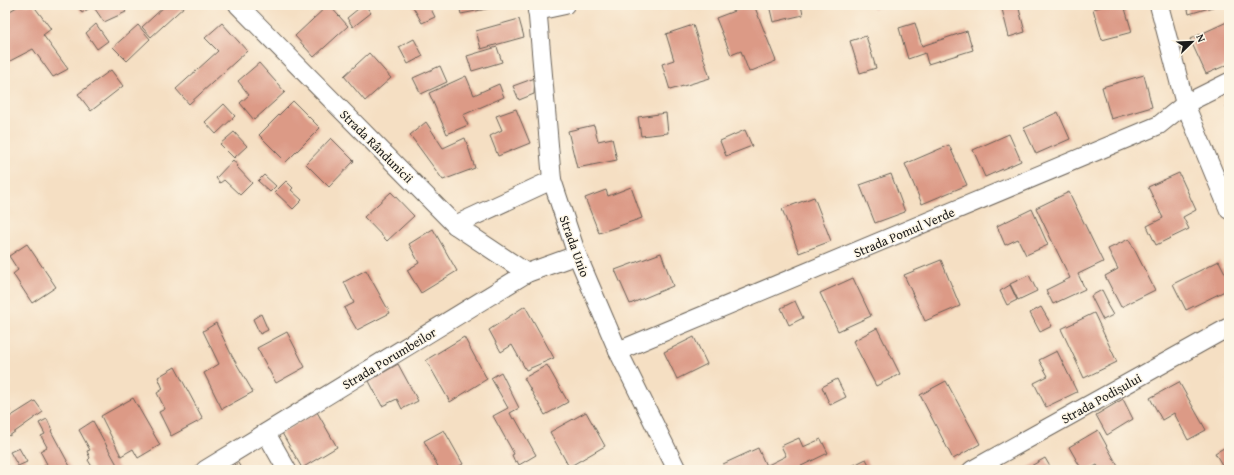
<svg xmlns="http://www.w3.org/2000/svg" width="1234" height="475" viewBox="0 0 1234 475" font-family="'Gentium Book Plus',serif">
  <rect width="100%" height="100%" fill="#fcf5e5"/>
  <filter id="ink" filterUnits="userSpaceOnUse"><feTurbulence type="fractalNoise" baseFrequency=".025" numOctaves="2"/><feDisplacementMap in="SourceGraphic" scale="8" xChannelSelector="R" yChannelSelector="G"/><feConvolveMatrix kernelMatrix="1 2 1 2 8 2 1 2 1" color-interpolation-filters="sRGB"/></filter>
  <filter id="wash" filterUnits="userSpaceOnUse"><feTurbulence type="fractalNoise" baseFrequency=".012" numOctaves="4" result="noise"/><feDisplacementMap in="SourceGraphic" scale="16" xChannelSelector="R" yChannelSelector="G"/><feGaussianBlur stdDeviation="0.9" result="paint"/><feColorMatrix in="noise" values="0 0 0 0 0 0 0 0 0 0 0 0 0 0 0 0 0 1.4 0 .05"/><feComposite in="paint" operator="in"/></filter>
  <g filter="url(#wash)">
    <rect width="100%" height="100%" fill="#f5dfc3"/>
    <g id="blocks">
      <g fill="#dc9a86">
        <polygon points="20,5 33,5 51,29 43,35 68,69 53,77 33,49 8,62 5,56 5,14"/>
        <polygon points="77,5 121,5 126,12 104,22 93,6 82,13"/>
        <polygon points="166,5 186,5 151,37 142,27"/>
        <polygon points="328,5 329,5 348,26 314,57 295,36"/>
        <polygon points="363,5 365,5 371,13 353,27 347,18"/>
        <polygon points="412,5 429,5 435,17 422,23"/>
        <polygon points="459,5 501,5 501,6 461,14"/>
        <polygon points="750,5 754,5 776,61 749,72 741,51 731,55 716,18"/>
        <polygon points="769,5 801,5 803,15 773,22"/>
        <polygon points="872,5 887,5 887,6 873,9"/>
        <polygon points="1001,5 1018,5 1025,32 1009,37"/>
        <polygon points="1107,5 1124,5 1132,32 1102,40 1093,9"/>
        <polygon points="1187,5 1219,5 1189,14"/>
        <polygon points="519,19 524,37 481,49 476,31"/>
        <polygon points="1229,21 1229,64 1206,74 1190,39"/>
        <polygon points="222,23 247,51 189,104 176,89 218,51 205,38"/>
        <polygon points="915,23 922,46 967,31 973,50 928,64 925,53 908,59 899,28"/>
        <polygon points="96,24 108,41 97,49 86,33"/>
        <polygon points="138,25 150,39 127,61 113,47"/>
        <polygon points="693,25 710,78 670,90 662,64 674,60 666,34"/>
        <polygon points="866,36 876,68 860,73 850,41"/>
        <polygon points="414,39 423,56 408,64 399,47"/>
        <polygon points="497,47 502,62 472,71 467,56"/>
        <polygon points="369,53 391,78 365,101 344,76"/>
        <polygon points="259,63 285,92 254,120 240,103 249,95 238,81"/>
        <polygon points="440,66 447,82 421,94 413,78"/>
        <polygon points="111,70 123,86 91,111 78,94"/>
        <polygon points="1144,75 1152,107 1111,119 1102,87"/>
        <polygon points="466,76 474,95 499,84 504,97 463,115 468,125 447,134 429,93"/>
        <polygon points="535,78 534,94 519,100 513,86"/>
        <polygon points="293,101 320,128 286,162 259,135"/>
        <polygon points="224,104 235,116 216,134 205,122"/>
        <polygon points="1229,105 1229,115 1226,107"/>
        <polygon points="516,109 530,143 498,156 490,136 502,130 496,116"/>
        <polygon points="1058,112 1070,139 1036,154 1024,128"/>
        <polygon points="666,113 668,133 641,136 638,117"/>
        <polygon points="426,122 443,148 465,138 475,168 443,180 410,135"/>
        <polygon points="594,125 598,141 612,138 617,160 577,168 568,131"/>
        <polygon points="745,130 752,146 726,156 720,141"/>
        <polygon points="234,132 247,146 234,158 220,144"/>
        <polygon points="1009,134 1021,161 985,177 973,150"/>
        <polygon points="331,138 354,161 329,187 306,164"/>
        <polygon points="949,145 967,185 922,204 905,164"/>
        <polygon points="233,160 238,166 237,167 252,183 240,195 224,180 220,183 216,178"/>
        <polygon points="1179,173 1196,210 1183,217 1189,229 1156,245 1147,226 1163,218 1148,187"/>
        <polygon points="891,174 905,212 875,223 860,185"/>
        <polygon points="264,175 276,186 270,192 258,181"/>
        <polygon points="286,181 293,188 291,190 302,200 293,209 275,192"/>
        <polygon points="631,187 642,218 599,233 585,198 606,190 608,196"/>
        <polygon points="391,192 414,216 387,241 364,217"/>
        <polygon points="1069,192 1103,262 1078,274 1085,289 1053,304 1046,290 1070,278 1036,208"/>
        <polygon points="814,197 831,241 799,253 782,209"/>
        <polygon points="1032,209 1048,245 1026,255 1018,239 1005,245 997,226"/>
        <polygon points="433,229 457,271 421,293 407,270 419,263 409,244"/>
        <polygon points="1129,239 1155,290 1121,307 1105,276 1118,269 1108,249"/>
        <polygon points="27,244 56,287 32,303 13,274 18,270 9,256"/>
        <polygon points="661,253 673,286 630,304 615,270"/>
        <polygon points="941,260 960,306 925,321 904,275"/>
        <polygon points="1219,261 1229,281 1229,289 1186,310 1173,284"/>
        <polygon points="366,270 390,313 357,330 344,308 354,303 344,282"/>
        <polygon points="1029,275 1037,291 1018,300 1010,284"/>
        <polygon points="853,278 871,316 838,331 820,293"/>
        <polygon points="1010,285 1017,300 1007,305 1000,291"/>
        <polygon points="1102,290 1108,302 1106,303 1113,315 1103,320 1091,296"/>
        <polygon points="795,301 803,318 789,325 781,308"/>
        <polygon points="525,306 554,358 526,370 512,345 501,352 489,330"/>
        <polygon points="1041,307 1052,326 1040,332 1030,313"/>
        <polygon points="1094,313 1117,362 1084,378 1061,329"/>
        <polygon points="261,314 268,330 260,334 253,319"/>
        <polygon points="216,323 232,356 253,392 222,409 204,373 219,364 203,331"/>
        <polygon points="877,328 900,374 876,386 853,341"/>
        <polygon points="287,332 305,367 276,383 257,348"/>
        <polygon points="464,337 487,379 450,402 426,360"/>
        <polygon points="694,337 707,364 677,379 664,352"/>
        <polygon points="1057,351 1077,392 1046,407 1034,383 1048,376 1039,360"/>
        <polygon points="398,364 418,401 402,409 397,399 382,406 369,381"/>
        <polygon points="547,365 568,402 545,415 524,378"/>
        <polygon points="175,367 203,419 171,436 159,412 165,409 157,393 163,389 158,377"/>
        <polygon points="501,372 519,408 510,413 513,419 515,418 536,455 519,465 517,461 515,462 512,455 514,454 513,452 493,416 508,408 491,378"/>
        <polygon points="837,379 846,397 830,405 822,387"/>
        <polygon points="946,381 980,444 953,459 920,395"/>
        <polygon points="1179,382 1206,430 1188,440 1174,413 1162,420 1150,398"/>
        <polygon points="133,398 160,445 138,458 133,449 121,456 101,416"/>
        <polygon points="1123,399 1133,419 1107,435 1096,415"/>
        <polygon points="35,401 43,412 9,436 7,434 5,435 5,418 7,417 8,418"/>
        <polygon points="5,403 10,411 5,414"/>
        <polygon points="317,412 337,447 302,468 282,433"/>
        <polygon points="586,412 605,446 569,467 550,432"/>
        <polygon points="47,419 52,430 51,431 72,470 44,470 42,467 47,464 40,451 47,447 41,436 45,434 39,423"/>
        <polygon points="93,421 104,441 120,470 94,470 88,460 90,458 87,451 90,450 79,430"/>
        <polygon points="444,430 463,464 453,470 440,470 424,441"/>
        <polygon points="1098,430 1120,470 1100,470 1097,465 1088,470 1082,470 1069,447"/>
        <polygon points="799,438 803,447 821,439 828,453 793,470 726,470 723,464 758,448 766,466 786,456 781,446"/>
        <polygon points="1229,445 1229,470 1225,470 1215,453"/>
        <polygon points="19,448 27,462 18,466 10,452"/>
        <polygon points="1045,458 1052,470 1024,470"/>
        <polygon points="866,459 872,470 849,470 848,468"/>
        <polygon points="238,463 242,470 227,470"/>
      </g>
    </g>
  </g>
  <g filter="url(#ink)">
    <use href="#blocks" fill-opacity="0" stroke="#686056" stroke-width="1"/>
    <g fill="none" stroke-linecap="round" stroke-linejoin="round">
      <g stroke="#686056" stroke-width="20">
        <g id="street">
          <polyline points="238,5 455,225 527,273"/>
          <polyline points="537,5 552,180 577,255 618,351 677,470"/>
          <polyline points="1159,5 1185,104 1229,210"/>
          <polyline points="537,11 565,5"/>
          <polyline points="455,225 552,180"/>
          <polyline points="618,351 1159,125 1185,104 1229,82"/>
          <polyline points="266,433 287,470"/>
          <polyline points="205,470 527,273 577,255"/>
          <polyline points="972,470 1229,327"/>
        </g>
      </g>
      <use href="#street" stroke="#fff" stroke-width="18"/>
    </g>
  </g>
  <g text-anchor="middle" stroke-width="3" stroke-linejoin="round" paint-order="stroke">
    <g font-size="13" fill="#1c1c1c" stroke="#fcf5e5">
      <text transform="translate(377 146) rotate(45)" y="5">Strada Rândunicii</text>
      <text transform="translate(904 232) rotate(-23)" y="5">Strada Pomul Verde</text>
      <text transform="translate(575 246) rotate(70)" y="5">Strada Unio</text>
      <text transform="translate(389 358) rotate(-31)" y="5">Strada Porumbeilor</text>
      <text transform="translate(1101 398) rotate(-29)" y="5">Strada Podișului</text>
    </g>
  </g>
  <rect width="1234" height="475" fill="none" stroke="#fcf5e5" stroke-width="20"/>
  <g transform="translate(1192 42) rotate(67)" stroke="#fcf5e5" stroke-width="3" paint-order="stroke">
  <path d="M0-3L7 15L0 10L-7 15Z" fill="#1c1c1c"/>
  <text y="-6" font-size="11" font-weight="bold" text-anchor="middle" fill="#1c1c1c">N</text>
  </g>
</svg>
